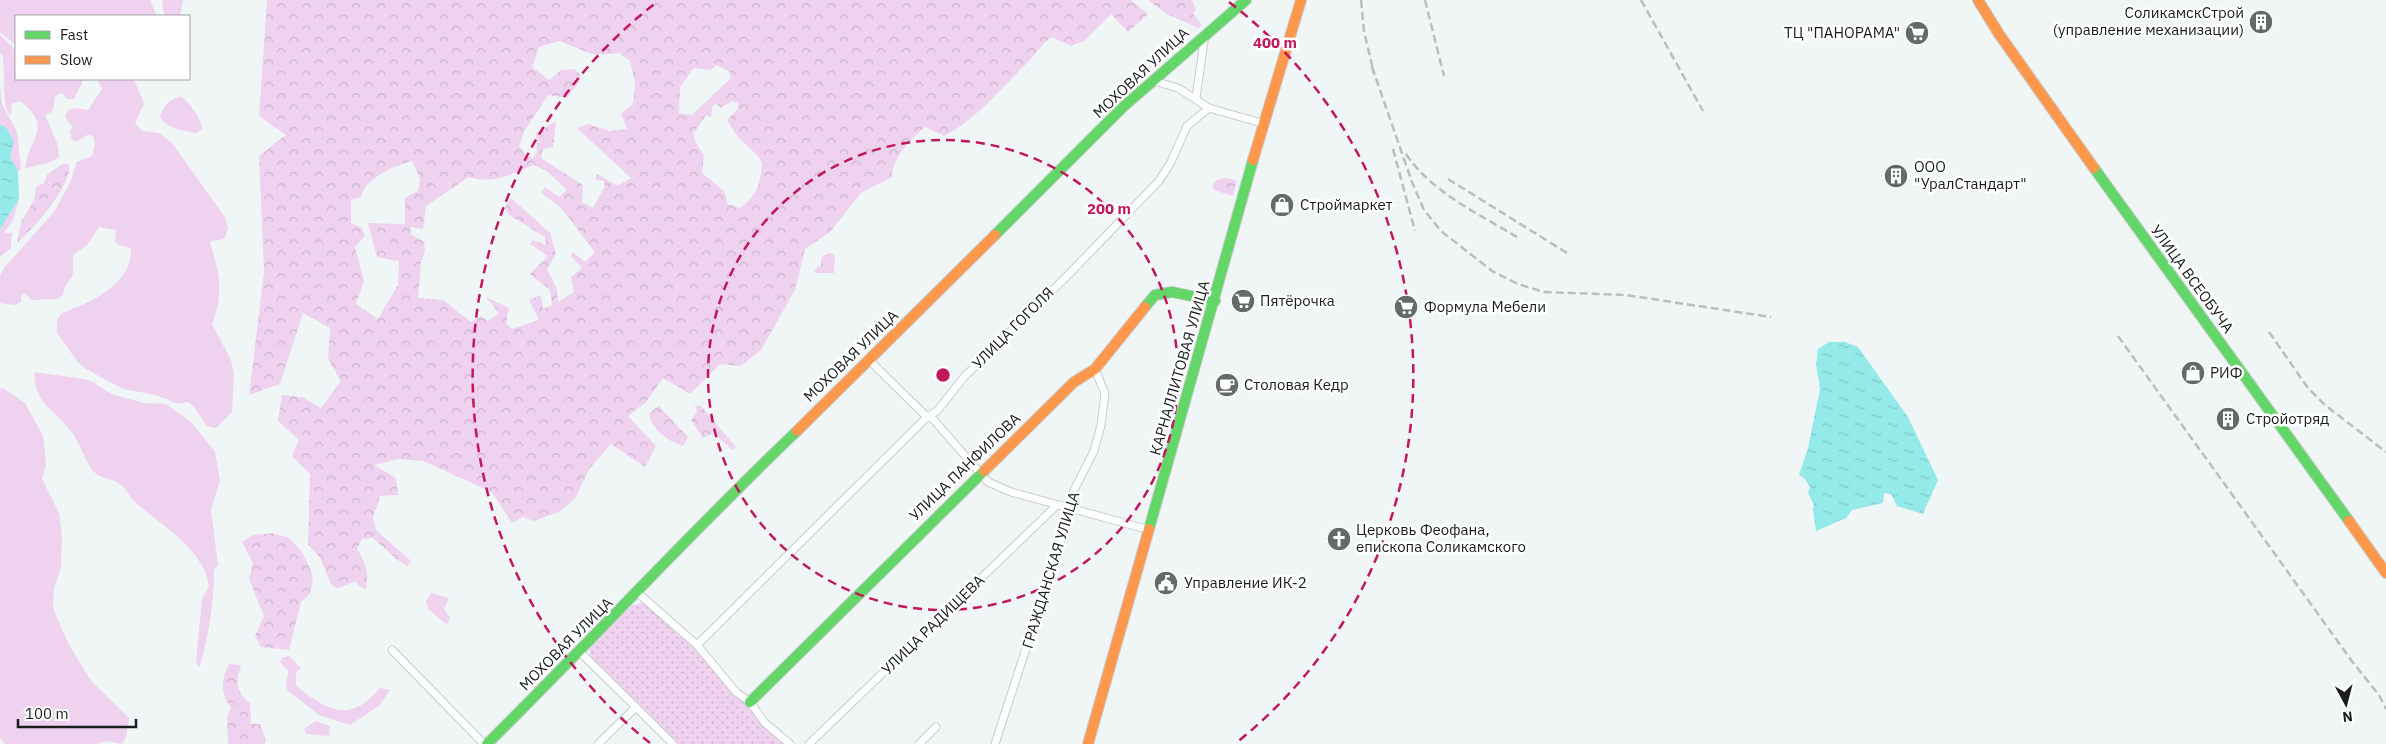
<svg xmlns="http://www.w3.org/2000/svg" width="2386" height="744" viewBox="0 0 2386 744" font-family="'IBM Plex Sans',sans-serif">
  <defs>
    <pattern id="forest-crowns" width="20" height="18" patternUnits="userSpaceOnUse" patternTransform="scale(1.25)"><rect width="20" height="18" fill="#eed2ef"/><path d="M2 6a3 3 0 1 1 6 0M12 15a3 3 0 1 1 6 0" fill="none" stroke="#ccb4cc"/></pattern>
    <pattern id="park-dots" width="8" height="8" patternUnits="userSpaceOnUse" patternTransform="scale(1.25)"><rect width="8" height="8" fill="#eed2ef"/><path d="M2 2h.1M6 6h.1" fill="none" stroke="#ccb4cc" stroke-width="1.8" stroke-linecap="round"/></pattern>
    <pattern id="water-ripples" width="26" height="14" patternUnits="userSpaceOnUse" patternTransform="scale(1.25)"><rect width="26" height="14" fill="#94e9e9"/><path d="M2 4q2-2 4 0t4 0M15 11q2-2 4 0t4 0" fill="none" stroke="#7fc7c7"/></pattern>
  </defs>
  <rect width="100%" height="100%" fill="#f0f6f6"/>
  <g fill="#eed2ef">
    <polygon points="0,0 150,0 157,16 16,16 16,45 0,32"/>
    <polygon points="162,0 183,0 180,16 164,16"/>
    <path d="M0,35L16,50V79H84L74,99H67L62,93L55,96L53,111L45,115L57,143L59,156C52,165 36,164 25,169C28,138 55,128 20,101L12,103L11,115L8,113C2,98 5,73 3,56L0,54Z"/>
    <path d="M97,79H134L144,104L135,123L142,131L159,133L172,143L225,217L228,228L225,238L210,242C219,275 225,289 212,324L231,360L234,373L232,412L216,428L207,426L193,405L188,402L178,404L156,395L123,389L86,369L77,361L57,333V319L62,313C90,303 133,284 131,248L119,245L115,242L116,230L99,227L88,244L73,255V274L65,287L63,295L57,299L31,300L25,293L21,295V302L15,305L0,303V276L4,268L54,212L70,183L77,162L92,156L95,144L93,136L89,134L76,142L71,138L70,131L73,126L68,122L65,115L68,110L76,108L88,110L102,89Z"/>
    <polygon points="0,84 2,104 17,132 21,169 18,171 10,156 7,129 0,124"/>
    <path d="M182,97C190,104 202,119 202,129L197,133C184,131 168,129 160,117C164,105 170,98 182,97Z"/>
    <polygon points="19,199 13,220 4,232 6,234 12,232 11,248 0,257 0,229"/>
    <path d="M34,372L84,379L93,382L111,394L144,403L166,404L191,422L215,452L220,481L211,510L218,565L214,570C214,604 209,634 200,666L198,667L196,661L202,599L209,586C203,546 157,524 132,499C128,494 125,487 120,484C113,479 99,478 93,471C84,459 80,443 71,431C54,410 34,403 34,372Z"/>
    <polygon points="3,388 25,403 43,436 46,464 42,479 59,513 62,536 61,568 54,588 53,609 69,645 92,682 129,718 126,737 122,744 106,741 98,744 5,744 0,738 0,389"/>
    <polygon points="431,593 449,598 444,609 450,618 447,625 428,609 426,601"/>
    <path d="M289,656L301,668L296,672V686C328,711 350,724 380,688L390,690L380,705L350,725L319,715L287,690L286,681L289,671L280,662L282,658Z"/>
    <polygon points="316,721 330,726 329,736 306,734 304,729"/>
  </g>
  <g fill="url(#forest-crowns)" fill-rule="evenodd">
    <path d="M267,0H1131L1148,14L1128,32L1111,14L1084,41L1071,46L1052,37C1041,44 1037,53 1028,62C1001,88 977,119 944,136L925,127C911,140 892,157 892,177L861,193L830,232L805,249L795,290L761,350L741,366L720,364L690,394L663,378L646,402L628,416L656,446L645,467L611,444L589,469L576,497L561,511L534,521L523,517L512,523L492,492L423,461L399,459L374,465L396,478L398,495L380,496L373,518L376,530L411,561L407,566L396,559L373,538L362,539L357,549C366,563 369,573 366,589L360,587L355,581L337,589L331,584L320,558L308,544L310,474L292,456L299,440L278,421L282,395L302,397L321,408L341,381L328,359L330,328L303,313L280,384L249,395L264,272L259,156L286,135L259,116ZM559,41L595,55L619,53L630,61L635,82L633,104L621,114L627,129L609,131L589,124L577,128L631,178L618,186L597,174L595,180L604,181L605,186L593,208L582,202L583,185L541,158L543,149L553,147L556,121L536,133L537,152L533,158L525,154L519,146L525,130L548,95L567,98L578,84L581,75L574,69L561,70L549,80L532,67L539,47ZM716,65L729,71L731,78L692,115L679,113L680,87L694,68L711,70ZM732,101L738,103V109L727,120L737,136L758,156L762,163C761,183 757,196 740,208L728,204L724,191L702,173L704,155L697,145L693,134L706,115L711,117L712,108L715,103L721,108ZM412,161L420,179L418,191L405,198V224L368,223L377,257L399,261L398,285L378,319L356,304L364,281L355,247L365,236L362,228L351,223V200L361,197C366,177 394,166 412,161ZM534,165L548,172L567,190L559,197L545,187L541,192L562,209L595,252L585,262L573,252L571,256L582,268L571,277L574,292L558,302L557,289L547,269L556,254L550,233L511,198L505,207L509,215L545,237L546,245L533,240L530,244L548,256L530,274L550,290L552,305L543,309L541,295L529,300L539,320L512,329L506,323L509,308L486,297L499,313L488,321L481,316L471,322L443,300L418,298L421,262L425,252L424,242L411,234L410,227L423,229L426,206L469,177C493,185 511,174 534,165Z"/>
    <polygon points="1148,0 1192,0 1196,9 1193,14 1202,25 1198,28 1167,14"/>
    <path d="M62,164H69C73,185 33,229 17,243L21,222L34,200L36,187L44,183L48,174Z"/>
    <polygon points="1225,178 1237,180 1233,196 1214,190 1212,186 1217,180"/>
    <polygon points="831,253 835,256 834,273 815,273 814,270 821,265 822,256"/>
    <polygon points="695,405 701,406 736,447 733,450 713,433 703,438 691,420 697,412"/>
    <path d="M659,406L688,437L683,446C669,442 651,429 649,413Z"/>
    <polygon points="273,533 289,538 302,552 311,571 313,581 310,594 301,602 289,650 261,647 255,636 264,616 249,579 253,563 242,542 253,535"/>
    <path d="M229,664L241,665C236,681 235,692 250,703L251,724H260L266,740L265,744H228L227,717L231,707C220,693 221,680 229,664Z"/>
  </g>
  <path fill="url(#park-dots)" d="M645,603C660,616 677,629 691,643C722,677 750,713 784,744H676L591,660L589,647L632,605Z"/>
  <g fill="url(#water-ripples)">
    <polygon points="0,124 7,129 14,142 10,156 18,171 19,199 0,229"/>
    <polygon points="1829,342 1845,342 1858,347 1908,417 1938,480 1923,514 1897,506 1891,494 1884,493 1883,503 1852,510 1846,518 1816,531 1813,509 1814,505 1808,493 1810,487 1805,479 1799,475 1808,448 1820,389 1816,364 1818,349"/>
  </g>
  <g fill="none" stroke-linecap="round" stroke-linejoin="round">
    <g stroke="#c8cccc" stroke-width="9">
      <g id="street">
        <polyline points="1154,81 1178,88 1209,108 1265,124"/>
        <polyline points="1196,98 1205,34"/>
        <polyline points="870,361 927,417 933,419 988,482 1011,492 1150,530"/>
        <polyline points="638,593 697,645 736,692 750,702 765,723 790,744"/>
        <polyline points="697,645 927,417 937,411 964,377 1069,274 1159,181 1171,162 1187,126 1209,108"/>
        <polyline points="392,650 484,744"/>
        <polyline points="580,652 673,744"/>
        <polyline points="598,744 636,707"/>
        <polyline points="809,744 1057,505"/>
        <polyline points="919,744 936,727"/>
        <polyline points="995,744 1058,550 1074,490 1094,451 1101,425 1105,394 1095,369"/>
      </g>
    </g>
    <g stroke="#c8cccc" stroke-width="12">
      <g id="fast">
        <polyline points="2094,168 2349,521"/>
        <polyline points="995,235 1123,107 1246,0"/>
        <polyline points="1145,307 1155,295 1172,292 1215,301"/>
        <polyline points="1149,529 1253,160"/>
        <polyline points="750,702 984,471"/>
        <path d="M487,744C591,641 691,532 797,431"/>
      </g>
    </g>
    <g stroke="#c8cccc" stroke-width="12">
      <g id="slow">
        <polyline points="1978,0 1999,34 2094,168"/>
        <polyline points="1253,160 1301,0"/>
        <polyline points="797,431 995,235"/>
        <polyline points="984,471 1074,382 1095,369 1145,307"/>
        <polyline points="2349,521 2386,573"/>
        <polyline points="1088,744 1149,529"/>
      </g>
    </g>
    <use href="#street" stroke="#fdfefe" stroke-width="7"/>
    <use href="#fast" stroke="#63d668" stroke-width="10"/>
    <use href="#slow" stroke="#ff974d" stroke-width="10"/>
    <g stroke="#bcbdbd" stroke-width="2.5" stroke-dasharray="8 4" stroke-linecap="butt">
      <polyline points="1361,0 1364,31 1374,74"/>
      <polyline points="1425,0 1444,76"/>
      <polyline points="1641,0 1703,111"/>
      <polyline points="1372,67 1412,182 1424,210 1441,231 1492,271 1518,284 1544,292 1626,295 1771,317"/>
      <polyline points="1393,149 1415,231"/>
      <path d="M1406,154C1431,192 1479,214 1517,237"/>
      <polyline points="1448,179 1567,253"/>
      <polyline points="2269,332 2308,388 2325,405 2386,452"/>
      <polyline points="2118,336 2354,664 2379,695 2386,709"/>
    </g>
  </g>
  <g fill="none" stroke="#c2185b" stroke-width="2.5" stroke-dasharray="9 6">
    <circle cx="943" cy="375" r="235"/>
    <path d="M650 743A470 470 0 0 1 657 2M1229 2A470 470 0 0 1 1236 743"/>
  </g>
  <defs>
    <g id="building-disc" transform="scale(1.25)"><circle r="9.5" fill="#646969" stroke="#fff"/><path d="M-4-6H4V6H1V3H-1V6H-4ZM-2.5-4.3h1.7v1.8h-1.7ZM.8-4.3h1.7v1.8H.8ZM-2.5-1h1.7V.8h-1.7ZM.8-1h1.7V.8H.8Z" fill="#fff"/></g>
    <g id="supermarket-disc" transform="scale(1.25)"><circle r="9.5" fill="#646969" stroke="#fff"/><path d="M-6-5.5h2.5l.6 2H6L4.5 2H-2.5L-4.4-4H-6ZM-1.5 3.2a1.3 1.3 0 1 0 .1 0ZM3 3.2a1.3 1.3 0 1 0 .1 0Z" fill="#fff"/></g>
    <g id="shop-disc" transform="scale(1.25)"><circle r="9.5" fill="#646969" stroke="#fff"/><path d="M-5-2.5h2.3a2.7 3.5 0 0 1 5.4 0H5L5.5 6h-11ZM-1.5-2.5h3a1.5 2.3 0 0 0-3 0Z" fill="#fff"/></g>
    <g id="cafe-disc" transform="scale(1.25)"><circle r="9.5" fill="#646969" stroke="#fff"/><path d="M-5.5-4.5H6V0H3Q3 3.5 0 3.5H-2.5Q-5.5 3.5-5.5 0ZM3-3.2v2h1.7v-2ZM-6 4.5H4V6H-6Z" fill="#fff"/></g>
    <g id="church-disc" transform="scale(1.25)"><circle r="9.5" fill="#646969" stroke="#fff"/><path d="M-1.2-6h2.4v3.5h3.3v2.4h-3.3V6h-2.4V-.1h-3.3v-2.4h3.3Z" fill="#fff"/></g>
    <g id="civic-disc" transform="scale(1.25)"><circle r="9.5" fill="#646969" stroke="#fff"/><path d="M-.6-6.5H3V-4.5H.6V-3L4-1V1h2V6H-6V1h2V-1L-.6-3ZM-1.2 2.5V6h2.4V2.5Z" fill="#fff"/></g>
  </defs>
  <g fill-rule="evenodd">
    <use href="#building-disc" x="2261" y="22"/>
    <use href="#supermarket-disc" x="1917" y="33"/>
    <use href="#building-disc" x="1896" y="176"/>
    <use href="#shop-disc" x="1282" y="205"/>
    <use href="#supermarket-disc" x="1243" y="301"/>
    <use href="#supermarket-disc" x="1406" y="307"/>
    <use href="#shop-disc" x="2193" y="373"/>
    <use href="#cafe-disc" x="1227" y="385"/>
    <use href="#building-disc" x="2228" y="419"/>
    <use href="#church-disc" x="1339" y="539"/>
    <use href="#civic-disc" x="1166" y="583"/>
  </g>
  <g text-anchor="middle" stroke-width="5" stroke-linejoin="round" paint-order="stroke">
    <g font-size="15" fill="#191d1d" stroke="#fff" text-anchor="start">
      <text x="2244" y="18" text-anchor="end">СоликамскСтрой<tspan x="2244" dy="17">(управление механизации)</tspan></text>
      <text x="1900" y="38" text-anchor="end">ТЦ "ПАНОРАМА"</text>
      <text x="1914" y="172">ООО<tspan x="1914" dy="17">"УралСтандарт"</tspan></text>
      <text x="1300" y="210">Строймаркет</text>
      <text x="1260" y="306">Пятёрочка</text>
      <text x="1424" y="312">Формула Мебели</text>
      <text x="2210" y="378">РИФ</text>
      <text x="1244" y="390">Столовая Кедр</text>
      <text x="2246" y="424">Стройотряд</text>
      <text x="1356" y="535">Церковь Феофана,<tspan x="1356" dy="17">епископа Соликамского</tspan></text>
      <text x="1184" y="588">Управление ИК-2</text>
    </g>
    <g font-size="15" fill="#191d1d" stroke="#fff">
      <text transform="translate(1141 73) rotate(-43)" y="5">МОХОВАЯ УЛИЦА</text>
      <text transform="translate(2192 279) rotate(54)" y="5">УЛИЦА ВСЕОБУЧА</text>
      <text transform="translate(1013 328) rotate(-45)" y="5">УЛИЦА ГОГОЛЯ</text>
      <text transform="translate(851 356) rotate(-44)" y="5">МОХОВАЯ УЛИЦА</text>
      <text transform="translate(1180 368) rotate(-74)" y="5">КАРНАЛЛИТОВАЯ УЛИЦА</text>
      <text transform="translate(965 467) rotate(-44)" y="5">УЛИЦА ПАНФИЛОВА</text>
      <text transform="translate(1051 570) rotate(-73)" y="5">ГРАЖДАНСКАЯ УЛИЦА</text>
      <text transform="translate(933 625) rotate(-44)" y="5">УЛИЦА РАДИЩЕВА</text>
      <text transform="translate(566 644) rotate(-45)" y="5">МОХОВАЯ УЛИЦА</text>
    </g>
  </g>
  <circle cx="943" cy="375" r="8" fill="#c2185b" stroke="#fff" stroke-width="2.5"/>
  <g font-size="15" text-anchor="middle" font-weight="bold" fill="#c2185b" stroke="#fff" stroke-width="5" stroke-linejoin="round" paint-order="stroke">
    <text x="1275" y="48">400 m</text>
    <text x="1109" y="214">200 m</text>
  </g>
  <rect x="15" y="15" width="175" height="65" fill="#ffffff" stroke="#a3a5a5"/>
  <rect x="25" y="31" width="25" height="8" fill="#63d668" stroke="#a3a5a5"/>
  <text x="60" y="40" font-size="15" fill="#191d1d">Fast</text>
  <rect x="25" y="56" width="25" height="8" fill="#ff974d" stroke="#a3a5a5"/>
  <text x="60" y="65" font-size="15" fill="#191d1d">Slow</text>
  <g transform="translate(2346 704) rotate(173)" stroke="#ffffff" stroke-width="4" paint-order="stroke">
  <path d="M0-4L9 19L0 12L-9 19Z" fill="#191d1d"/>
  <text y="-8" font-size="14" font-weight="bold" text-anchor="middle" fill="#191d1d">N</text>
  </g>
  <path d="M18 719v8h118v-8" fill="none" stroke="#191d1d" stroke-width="2.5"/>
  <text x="25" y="719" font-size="15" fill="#191d1d" stroke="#ffffff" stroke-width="4" paint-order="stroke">100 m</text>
</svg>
